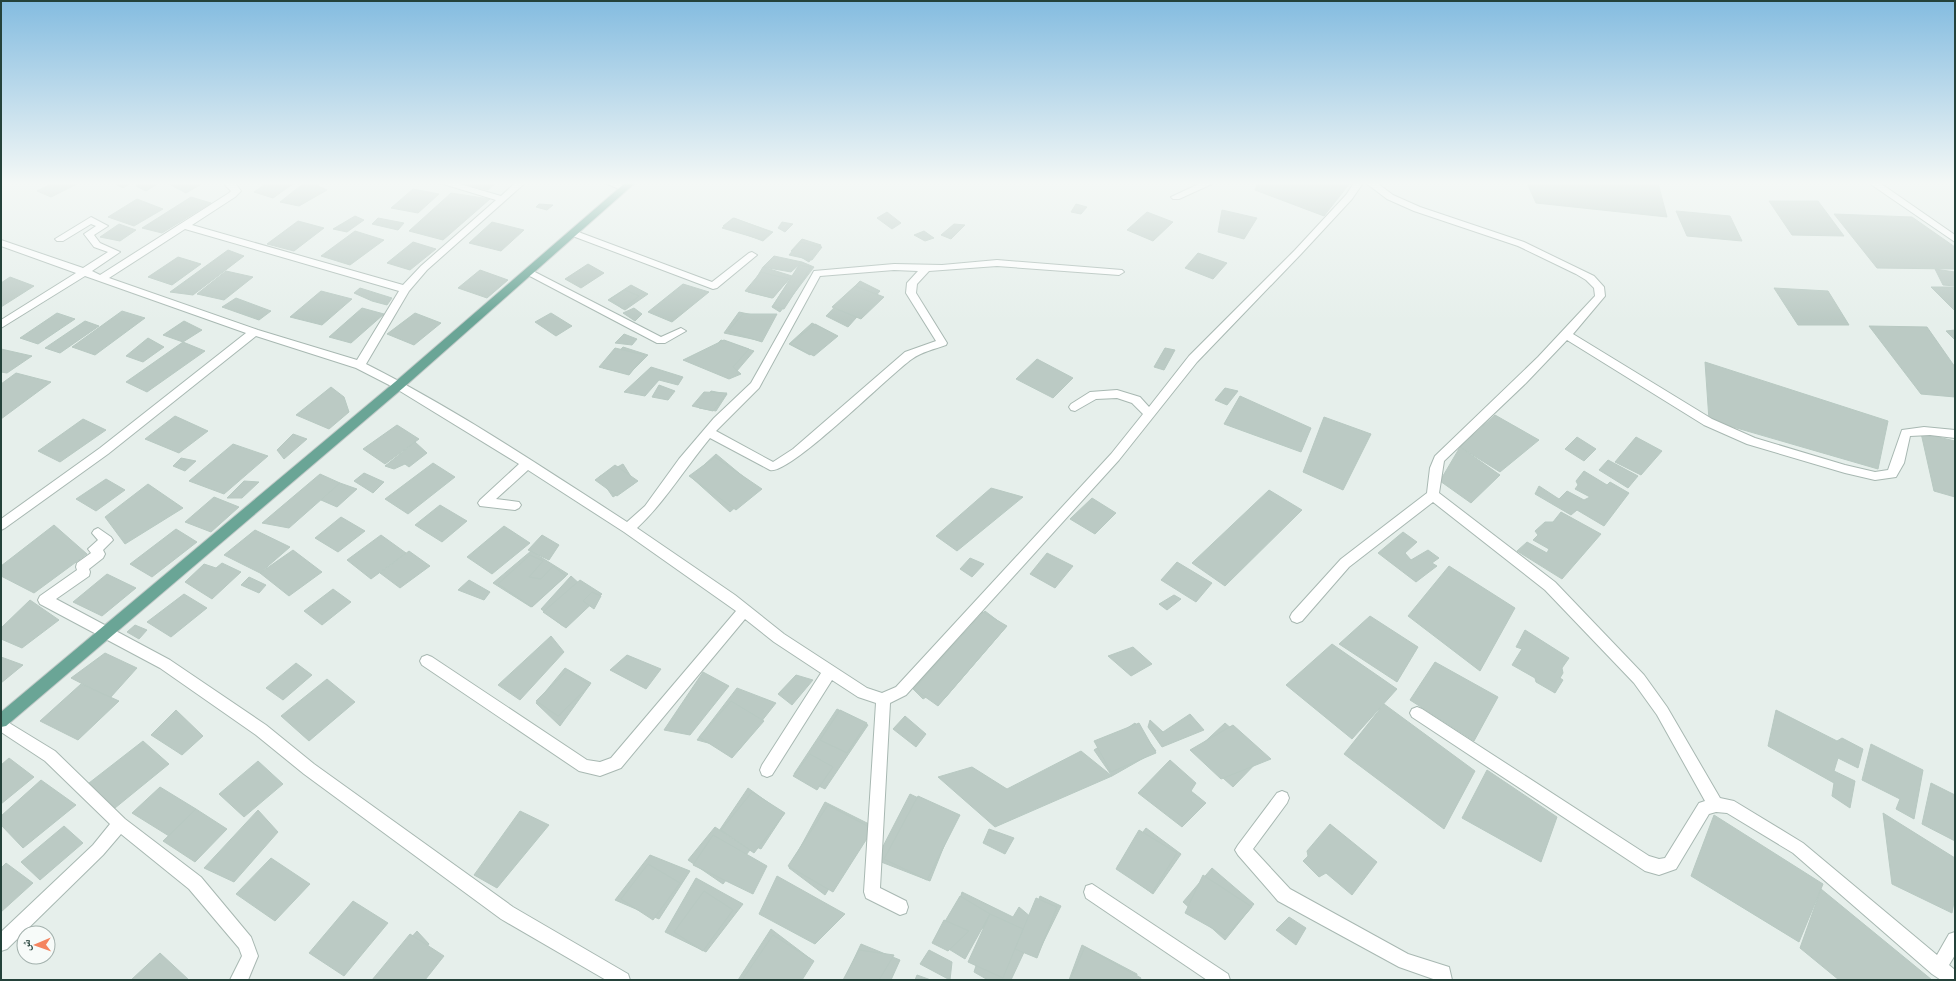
<svg xmlns="http://www.w3.org/2000/svg" width="1956" height="981" viewBox="0 0 1956 981" font-family="Figtree,'Noto Naskh Arabic',sans-serif">
  <rect width="100%" height="100%" fill="#e6efeb"/>
  <g fill="#bbcac4" stroke="#b8c9c2">
    <polygon points="53,183 76,183 77,184 51,197 37,191"/>
    <polygon points="117,183 131,183 123,188 115,184"/>
    <polygon points="141,183 159,183 146,191 136,186"/>
    <polygon points="167,183 203,183 186,193"/>
    <polygon points="267,183 294,183 273,198 254,192"/>
    <polygon points="304,183 312,183 327,190 299,206 280,202"/>
    <polygon points="467,183 496,183 488,190 465,185"/>
    <polygon points="1258,183 1350,183 1324,216 1255,190"/>
    <polygon points="1527,183 1658,183 1667,217 1536,203"/>
    <polygon points="413,189 439,194 418,213 391,208"/>
    <polygon points="451,193 490,199 443,240 409,231"/>
    <polygon points="191,197 211,203 162,233 142,228"/>
    <polygon points="137,199 163,209 134,226 108,217"/>
    <polygon points="1769,201 1818,201 1844,236 1792,235"/>
    <polygon points="539,204 553,205 547,210 536,207"/>
    <polygon points="1076,204 1087,207 1081,214 1071,212"/>
    <polygon points="1222,210 1257,218 1244,239 1218,232"/>
    <polygon points="1676,211 1730,216 1742,241 1687,236"/>
    <polygon points="887,212 901,223 892,229 877,218"/>
    <polygon points="1147,212 1173,222 1153,241 1127,230"/>
    <polygon points="1834,214 1912,217 1955,247 1955,269 1877,268"/>
    <polygon points="355,216 364,220 347,232 333,229"/>
    <polygon points="378,218 404,223 398,230 372,224"/>
    <polygon points="733,218 773,232 763,241 723,226"/>
    <polygon points="734,218 771,232 763,240 722,228"/>
    <polygon points="298,221 324,228 294,251 267,244"/>
    <polygon points="492,222 524,230 501,251 469,243"/>
    <polygon points="782,222 793,224 785,232 778,228"/>
    <polygon points="119,224 136,230 120,241 100,237"/>
    <polygon points="954,224 965,225 951,239 941,235"/>
    <polygon points="355,231 384,240 350,265 321,256"/>
    <polygon points="924,231 934,238 925,241 914,235"/>
    <polygon points="802,239 821,245 809,262 791,251"/>
    <polygon points="413,242 436,249 410,270 387,263"/>
    <polygon points="800,242 822,247 812,260 789,255"/>
    <polygon points="228,250 244,256 193,295 170,292"/>
    <polygon points="1198,253 1227,263 1213,279 1185,268"/>
    <polygon points="774,256 802,262 791,272 763,267"/>
    <polygon points="178,257 201,264 172,285 148,277"/>
    <polygon points="802,262 814,267 780,312 772,307"/>
    <polygon points="588,264 604,273 581,288 565,279"/>
    <polygon points="799,265 811,267 784,309 772,307"/>
    <polygon points="763,267 792,276 772,298 748,292"/>
    <polygon points="1935,269 1955,272 1955,286 1943,285"/>
    <polygon points="480,270 508,280 487,298 458,288"/>
    <polygon points="226,271 253,277 224,300 197,294"/>
    <polygon points="761,272 789,279 773,298 745,291"/>
    <polygon points="10,277 34,286 1,307 1,283"/>
    <polygon points="860,281 880,291 848,327 826,316"/>
    <polygon points="683,284 709,292 672,322 648,312"/>
    <polygon points="631,285 648,294 625,310 608,300"/>
    <polygon points="855,286 884,297 861,319 832,307"/>
    <polygon points="1931,287 1955,287 1955,311"/>
    <polygon points="360,288 392,298 387,305 372,301 354,293"/>
    <polygon points="1774,288 1828,291 1849,325 1798,325"/>
    <polygon points="625,290 639,296 623,309 610,299"/>
    <polygon points="321,291 352,299 322,325 290,317"/>
    <polygon points="236,298 271,311 259,320 222,307"/>
    <polygon points="362,308 384,314 351,343 329,337"/>
    <polygon points="634,308 642,314 635,321 623,313"/>
    <polygon points="122,311 145,318 95,355 72,347"/>
    <polygon points="739,312 772,319 757,340 724,333"/>
    <polygon points="57,313 75,319 38,344 20,338"/>
    <polygon points="415,313 441,323 414,345 387,334"/>
    <polygon points="551,313 572,326 556,336 535,322"/>
    <polygon points="743,314 777,314 762,342 728,331"/>
    <polygon points="85,321 99,326 60,353 45,348"/>
    <polygon points="184,321 202,330 183,342 163,335"/>
    <polygon points="812,323 834,335 810,355 789,344"/>
    <polygon points="815,324 838,336 814,356 790,344"/>
    <polygon points="1869,326 1927,327 1955,367 1955,397 1921,394"/>
    <polygon points="1955,330 1955,340 1946,331"/>
    <polygon points="624,334 637,339 632,345 615,343"/>
    <polygon points="148,338 164,347 143,362 126,356"/>
    <polygon points="721,340 754,351 736,372 701,360"/>
    <polygon points="724,340 749,349 733,367 741,374 729,379 683,360"/>
    <polygon points="183,342 205,351 147,392 126,382"/>
    <polygon points="623,347 648,355 629,374 603,368"/>
    <polygon points="615,348 645,355 629,375 599,367"/>
    <polygon points="1165,348 1175,350 1164,370 1154,367"/>
    <polygon points="1,349 32,356 7,373 1,372"/>
    <polygon points="1037,359 1073,378 1053,398 1016,379"/>
    <polygon points="1705,362 1888,421 1878,469 1709,420"/>
    <polygon points="651,367 683,377 678,385 659,380 645,396 624,392"/>
    <polygon points="16,373 51,382 1,419 1,384"/>
    <polygon points="659,385 675,391 668,400 652,397"/>
    <polygon points="331,387 344,397 349,412 329,429 296,415"/>
    <polygon points="1225,388 1238,391 1227,405 1215,400"/>
    <polygon points="711,391 727,394 716,411 699,408"/>
    <polygon points="704,392 727,393 713,411 692,406"/>
    <polygon points="1240,396 1311,428 1301,452 1224,424"/>
    <polygon points="1495,415 1539,440 1500,472 1460,447"/>
    <polygon points="175,416 208,431 179,453 145,439"/>
    <polygon points="1324,417 1371,434 1343,490 1303,472"/>
    <polygon points="83,419 106,430 60,462 38,451"/>
    <polygon points="397,425 419,439 385,464 363,449"/>
    <polygon points="1921,433 1955,441 1955,497 1934,491"/>
    <polygon points="293,434 307,439 284,459 277,450"/>
    <polygon points="1577,437 1596,449 1584,461 1565,449"/>
    <polygon points="1636,437 1662,451 1641,475 1615,462"/>
    <polygon points="415,442 427,453 409,467 405,464 394,469 385,466"/>
    <polygon points="233,444 268,456 224,494 189,481"/>
    <polygon points="1460,447 1500,475 1471,503 1440,481"/>
    <polygon points="716,454 757,488 730,512 691,477"/>
    <polygon points="715,457 762,489 736,510 689,476"/>
    <polygon points="181,458 196,461 185,471 173,466"/>
    <polygon points="1608,460 1638,476 1628,488 1599,470"/>
    <polygon points="433,463 455,477 408,514 385,499"/>
    <polygon points="623,464 635,483 613,497 599,477"/>
    <polygon points="615,465 638,481 617,496 595,480"/>
    <polygon points="1584,471 1607,485 1610,482 1629,493 1604,526 1577,510 1571,515 1535,494 1539,486 1559,499 1567,491 1584,500 1590,497 1575,489 1578,485 1576,481"/>
    <polygon points="364,473 384,482 373,493 354,481"/>
    <polygon points="320,474 340,483 289,528 262,523"/>
    <polygon points="106,479 125,490 96,511 76,499"/>
    <polygon points="244,481 259,482 242,498 227,498"/>
    <polygon points="340,483 357,489 337,507 321,500"/>
    <polygon points="148,484 183,508 125,544 105,517"/>
    <polygon points="991,488 1023,497 957,551 936,536"/>
    <polygon points="1269,490 1302,510 1225,586 1192,563"/>
    <polygon points="214,497 239,507 211,532 185,522"/>
    <polygon points="1092,498 1116,513 1095,534 1070,519"/>
    <polygon points="440,505 467,521 442,542 415,525"/>
    <polygon points="1561,512 1601,534 1562,579 1517,551 1527,542 1547,553 1549,549 1533,540 1538,535 1535,531 1545,522 1553,522"/>
    <polygon points="341,517 365,531 338,552 315,538"/>
    <polygon points="54,525 87,554 34,593 1,576 1,566"/>
    <polygon points="504,526 530,543 492,574 467,557"/>
    <polygon points="176,529 197,542 152,577 130,564"/>
    <polygon points="255,530 290,547 260,573 224,555"/>
    <polygon points="1403,532 1417,542 1405,553 1411,560 1428,550 1439,558 1432,563 1437,566 1416,582 1378,553"/>
    <polygon points="381,535 406,553 371,579 347,560"/>
    <polygon points="542,535 559,545 549,560 528,550"/>
    <polygon points="293,550 322,572 289,596 260,573"/>
    <polygon points="409,551 430,566 400,588 380,573"/>
    <polygon points="531,551 568,574 531,607 493,583"/>
    <polygon points="1047,553 1073,566 1055,588 1030,574"/>
    <polygon points="530,555 543,561 529,577 541,579 553,566 566,576 532,607 498,584"/>
    <polygon points="970,558 984,564 972,577 960,569"/>
    <polygon points="1177,562 1212,583 1196,602 1161,580"/>
    <polygon points="222,563 241,572 212,599 185,582 204,564 216,568"/>
    <polygon points="1449,566 1515,608 1480,671 1408,616"/>
    <polygon points="107,574 136,588 102,616 73,602"/>
    <polygon points="571,576 582,586 567,604 578,616 563,626 541,609"/>
    <polygon points="249,577 266,585 259,593 241,585"/>
    <polygon points="469,580 490,592 484,600 458,590"/>
    <polygon points="580,580 602,594 566,628 543,612"/>
    <polygon points="333,589 351,602 322,625 304,611"/>
    <polygon points="592,592 601,596 594,609 583,601"/>
    <polygon points="184,594 207,608 171,637 147,622"/>
    <polygon points="1174,595 1181,599 1167,610 1159,604"/>
    <polygon points="30,600 59,620 22,648 1,639 1,628"/>
    <polygon points="985,611 1006,627 945,698 938,690 923,699 912,688"/>
    <polygon points="983,612 1007,626 938,706 914,689"/>
    <polygon points="1370,616 1418,647 1397,682 1339,644"/>
    <polygon points="135,625 147,630 139,639 127,632"/>
    <polygon points="1525,630 1569,658 1562,668 1563,673 1560,678 1563,680 1555,693 1536,682 1535,678 1512,665 1522,649 1516,647"/>
    <polygon points="551,636 564,652 520,700 498,685"/>
    <polygon points="1332,644 1397,689 1352,739 1286,685"/>
    <polygon points="1133,647 1152,664 1131,676 1108,656"/>
    <polygon points="105,653 137,668 110,698 71,678"/>
    <polygon points="627,655 661,669 646,689 610,670"/>
    <polygon points="1,657 23,665 1,683"/>
    <polygon points="1435,662 1498,697 1474,741 1410,700"/>
    <polygon points="296,663 312,675 283,700 266,688"/>
    <polygon points="565,668 591,683 560,726 536,703"/>
    <polygon points="568,670 590,685 558,716 536,701"/>
    <polygon points="703,672 729,686 690,735 664,730"/>
    <polygon points="796,675 813,680 792,705 778,694"/>
    <polygon points="327,679 355,702 309,741 281,716"/>
    <polygon points="81,684 119,701 78,740 40,721"/>
    <polygon points="737,688 776,703 738,751 697,740"/>
    <polygon points="731,701 764,721 732,758 699,737"/>
    <polygon points="1384,704 1475,771 1444,829 1344,754"/>
    <polygon points="837,709 868,725 825,789 794,774"/>
    <polygon points="176,710 203,736 182,755 151,735"/>
    <polygon points="840,710 867,723 847,753 820,740"/>
    <polygon points="1776,710 1837,741 1842,738 1863,749 1858,768 1838,758 1834,771 1855,781 1850,808 1832,796 1834,783 1768,746"/>
    <polygon points="1190,714 1204,730 1162,747 1148,727 1150,720 1163,732"/>
    <polygon points="905,716 926,734 916,747 893,729"/>
    <polygon points="1135,723 1156,751 1112,776 1094,750"/>
    <polygon points="1139,723 1156,753 1111,772 1094,741"/>
    <polygon points="1225,723 1263,756 1233,787 1194,752"/>
    <polygon points="1233,725 1271,759 1221,779 1190,750"/>
    <polygon points="143,741 169,764 115,808 89,783"/>
    <polygon points="1871,744 1923,770 1914,819 1896,809 1900,799 1862,780"/>
    <polygon points="1081,751 1112,776 995,827 938,777 972,767 1007,789"/>
    <polygon points="810,754 833,767 817,790 793,776"/>
    <polygon points="9,758 34,777 1,804 1,765"/>
    <polygon points="1170,760 1196,783 1191,791 1206,803 1182,827 1138,793"/>
    <polygon points="258,761 283,784 244,817 219,794"/>
    <polygon points="1487,770 1557,817 1541,862 1462,818"/>
    <polygon points="41,780 76,805 23,848 1,825 1,816"/>
    <polygon points="1931,783 1955,795 1955,841 1922,824"/>
    <polygon points="160,787 196,809 169,836 132,813"/>
    <polygon points="748,788 784,814 761,849 719,831"/>
    <polygon points="752,792 785,813 754,853 721,830"/>
    <polygon points="910,794 956,816 930,881 876,860"/>
    <polygon points="918,796 960,815 927,880 884,859"/>
    <polygon points="825,802 869,824 825,895 789,868"/>
    <polygon points="828,805 873,829 833,892 788,866"/>
    <polygon points="196,809 227,829 195,862 163,841"/>
    <polygon points="258,810 278,832 234,882 204,868"/>
    <polygon points="520,811 549,825 497,888 474,875"/>
    <polygon points="1883,813 1955,858 1955,896 1952,913 1892,884"/>
    <polygon points="1714,815 1823,884 1799,942 1691,876"/>
    <polygon points="1330,824 1377,862 1352,895 1326,873 1319,877 1303,861 1308,856 1307,851"/>
    <polygon points="64,826 83,843 40,880 21,862"/>
    <polygon points="715,827 750,850 723,884 688,860"/>
    <polygon points="1146,828 1181,854 1153,894 1117,867"/>
    <polygon points="989,829 1014,838 1005,854 983,843"/>
    <polygon points="1139,830 1177,853 1152,893 1116,869"/>
    <polygon points="713,835 767,866 753,894 693,865"/>
    <polygon points="650,855 690,871 659,919 615,900"/>
    <polygon points="271,858 310,884 275,921 236,894"/>
    <polygon points="6,863 33,883 1,912 1,868"/>
    <polygon points="648,864 680,883 653,920 621,899"/>
    <polygon points="1212,868 1254,904 1225,940 1183,902"/>
    <polygon points="1203,875 1252,907 1226,936 1185,913"/>
    <polygon points="777,876 845,914 815,944 759,914"/>
    <polygon points="696,878 743,904 706,952 665,932"/>
    <polygon points="1821,889 1932,980 1839,980 1800,948"/>
    <polygon points="704,891 733,910 703,951 674,932"/>
    <polygon points="962,892 1013,917 1019,907 1032,918 1040,896 1061,906 1039,951 1026,948 1011,980 988,980 974,972 987,931 956,912"/>
    <polygon points="960,896 990,914 965,959 934,940"/>
    <polygon points="1036,898 1057,907 1037,958 1015,949"/>
    <polygon points="353,901 388,923 344,976 309,953"/>
    <polygon points="990,914 1023,929 1003,978 968,962"/>
    <polygon points="1289,917 1306,928 1296,945 1276,930"/>
    <polygon points="944,920 969,931 948,951 932,943"/>
    <polygon points="771,929 812,960 798,980 738,980"/>
    <polygon points="417,931 429,944 409,971 418,980 373,980"/>
    <polygon points="410,934 444,956 425,980 372,980"/>
    <polygon points="773,935 814,961 802,980 742,980"/>
    <polygon points="861,944 900,960 891,980 844,980"/>
    <polygon points="1082,945 1137,974 1136,980 1069,980"/>
    <polygon points="1085,947 1141,978 1140,980 1070,980"/>
    <polygon points="859,950 894,955 879,980 843,980"/>
    <polygon points="929,950 952,962 950,980 920,964"/>
    <polygon points="160,953 189,980 131,980"/>
    <polygon points="917,975 931,980 915,980"/>
  </g>
  <g fill="none" stroke-linecap="round" stroke-linejoin="round">
    <g stroke="#a8b8b2" stroke-width="2">
      <g id="minor">
        <path d="M223,183H235L241,191L235,197L192,225L403,285L421,266L496,200L440,183H456L501,196L515,183H525L427,270L409,291L366,364C457,410 542,467 627,522L645,506L679,459L714,418L751,383L814,271L894,264L942,265L997,260L1122,270L1124,272L1119,275L997,266L929,271L917,284L916,293L947,343L946,345C935,349 921,352 912,359C890,374 789,476 770,470L710,438C685,468 665,502 637,528L735,595L784,634L867,688L882,693L896,687L1111,454L1143,414L1132,403L1117,398L1096,399L1075,411L1071,410L1069,407L1071,404L1090,392L1117,390L1140,397L1149,407L1189,356L1295,250L1346,195L1354,183H1363L1352,199L1301,254L1197,362L1119,460L906,695L890,703L880,888L906,901L908,907L906,913L900,915L866,898L864,892L876,703L858,697L832,680L772,775L767,777L762,775L760,770L762,765L821,673L774,642L745,619L621,768L600,776L579,771L422,665L420,661L422,657L427,655L432,657L587,760L600,762L611,758L736,611L624,532L528,470L496,499L519,502L521,505L519,508L515,510L480,506L478,503L480,500L519,464L395,388L356,368L256,336L108,454L5,528L1,530V519L100,448L246,333L85,276L1,328V320L76,273L1,246V240L83,268L108,252L94,247L84,234L96,226L91,224L63,241H57L55,239L91,217L108,226L94,235L100,243L120,252L92,271L100,275L229,193L231,191ZM185,229L399,291L357,360L258,330L109,278ZM894,270L918,271L907,283L906,293L936,341L905,352L793,449L773,462L716,431L759,388L820,276Z"/>
        <polygon points="605,183 619,183 629,188 624,191"/>
        <polygon points="1201,183 1214,183 1179,199 1173,199 1171,197"/>
        <polygon points="1366,183 1377,183 1393,195 1420,207 1524,242 1594,276 1604,287 1605,296 1573,334 1712,419 1755,438 1845,465 1875,472 1888,470 1902,430 1924,427 1955,430 1955,438 1930,435 1910,436 1904,463 1896,477 1875,480 1845,473 1747,444 1704,425 1567,340 1526,383 1444,461 1439,493 1555,582 1644,675 1667,707 1720,798 1734,801 1803,843 1937,955 1949,934 1955,932 1955,955 1949,965 1955,970 1955,980 1941,980 1932,974 1793,853 1727,813 1716,812 1709,814 1676,869 1659,875 1645,871 1412,717 1410,713 1412,709 1417,707 1422,709 1649,856 1659,859 1665,858 1699,803 1705,801 1657,715 1634,683 1545,590 1433,502 1349,567 1302,621 1297,623 1292,621 1290,617 1292,613 1341,559 1427,493 1430,468 1435,456 1538,357 1595,296 1594,288 1586,280 1576,274 1518,246 1414,211 1387,199"/>
        <polygon points="1869,183 1880,183 1955,235 1955,242"/>
        <polygon points="573,230 712,282 749,253 752,252 757,255 717,288 713,289 570,235 568,233"/>
        <polygon points="529,269 661,337 681,328 686,331 665,343 657,343 526,274 524,272"/>
        <polygon points="98,528 111,537 113,540 103,550 105,554 103,558 89,569 90,572 89,576 56,599 170,660 266,725 314,764 513,907 628,974 630,980 606,980 501,919 304,774 256,735 160,668 40,604 38,600 40,596 77,570 76,567 77,563 91,553 88,549 98,540 92,533 94,530"/>
        <polygon points="1,718 55,751 125,819 201,877 251,937 258,956 248,980 230,980 242,956 239,948 189,889 121,834 103,855 7,949 1,951 1,932 93,845 110,824 45,761 1,732"/>
        <polygon points="1282,791 1287,793 1289,798 1287,803 1253,849 1290,889 1408,954 1449,967 1452,980 1436,980 1399,967 1278,901 1238,855 1235,850 1238,845 1277,793"/>
        <polygon points="1092,884 1228,974 1230,980 1207,980 1086,898 1084,892 1086,886"/>
      </g>
    </g>
    <g stroke="#c2cac8" stroke-width="2">
      <polygon id="major" points="625,183 635,183 403,388 6,726 1,727 1,712 395,382"/>
    </g>
    <use href="#minor" fill="#fff" fill-rule="evenodd"/>
    <use href="#major" fill="#6aa596" fill-rule="evenodd"/>
  </g>
  <linearGradient id="sky" x2="0" y2="1"><stop stop-color="#84bce0"/><stop offset="0.57" stop-color="#f4f8f6"/><stop offset="1" stop-color="#f4f8f6" stop-opacity="0"/></linearGradient>
  <rect width="1956" height="321" fill="url(#sky)"/>
  <rect width="1956" height="981" fill="none" stroke="#24423a" stroke-width="4"/>
  <g transform="translate(36 945) rotate(268)"><circle r="19" fill="#f7fbf9" stroke="#a3b1ad"/>
  <path d="M0-3L7 15L0 10L-7 15Z" fill="#f4845f"/>
  <text y="-6" font-size="11" font-weight="bold" text-anchor="middle" fill="#24423a">ش</text>
  </g>
</svg>
